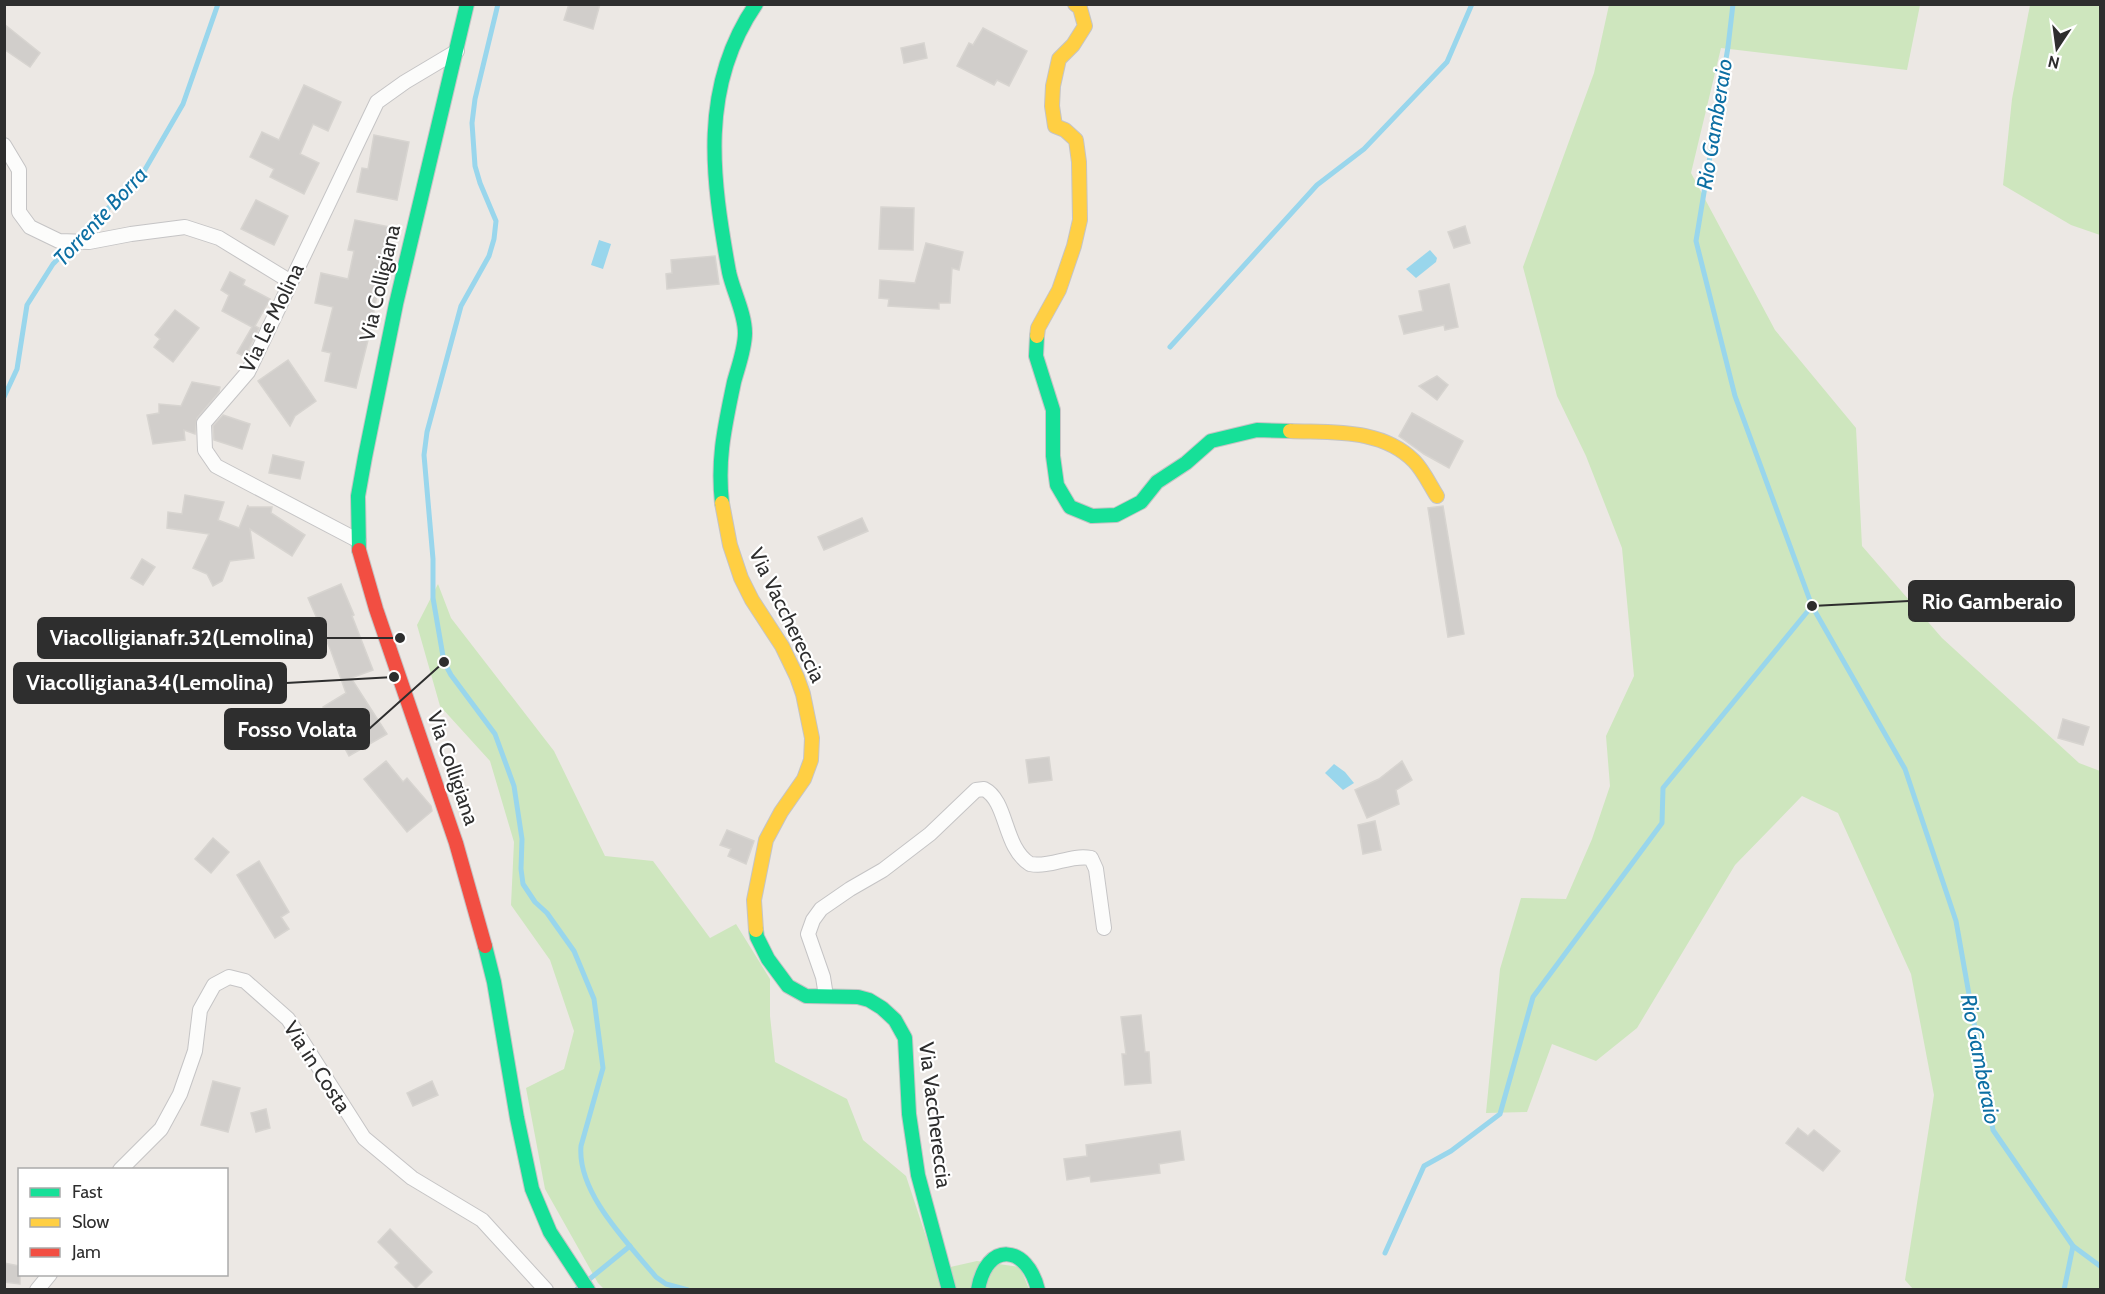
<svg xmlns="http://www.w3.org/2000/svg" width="2105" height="1294" viewBox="0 0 2105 1294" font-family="Cabin,sans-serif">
  <rect width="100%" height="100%" fill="#ece8e4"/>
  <g fill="#cee6be">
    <polygon points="1609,5 1920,5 1907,70 1721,48 1691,173 1775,330 1856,428 1862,546 1942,638 2079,763 2100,771 2100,1289 1913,1289 1905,1280 1934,1095 1911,974 1838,813 1802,796 1735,865 1637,1028 1596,1061 1552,1044 1527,1112 1486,1113 1500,969 1521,898 1566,899 1592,839 1610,786 1606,736 1634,676 1622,548 1586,456 1557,396 1523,267 1594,73"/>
    <polygon points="2030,5 2100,5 2100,235 2071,225 2003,185 2012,99"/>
    <polygon points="438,584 451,618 554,751 605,856 653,861 710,938 736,924 770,979 770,1016 775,1062 847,1099 863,1140 906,1176 937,1270 977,1261 1020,1267 1029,1289 604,1289 598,1283 545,1189 526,1088 564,1069 574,1031 550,960 511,905 514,842 490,761 440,706 417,625"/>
  </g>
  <g fill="#99d6ec">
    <polygon points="599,240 611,244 603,269 591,265"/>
    <polygon points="1430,250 1437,258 1436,262 1416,278 1406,269"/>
    <polygon points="1334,764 1345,772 1354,783 1343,790 1325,773"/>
  </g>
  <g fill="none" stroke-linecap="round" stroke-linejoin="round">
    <g stroke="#99d6ec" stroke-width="5">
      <path d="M498,4L475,99L472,123L475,166L480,183L496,221L494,239L489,256L461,306L427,432L424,455L433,559V598L444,662L451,675L495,734L514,786L522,839L521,869L523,884L535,902L547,913L574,951L594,999L603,1068L581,1146C577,1193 628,1243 656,1277L666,1284L688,1290"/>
      <polyline points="1733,4 1728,47 1696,241 1735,396 1812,606 1905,769 1956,921 1993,1130 2073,1246 2100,1266"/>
      <polyline points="1170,347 1317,185 1364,149 1447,62 1472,4"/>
      <polyline points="4,397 17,369 27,305 53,264 143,173 183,104 218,4"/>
      <polyline points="1385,1253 1424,1166 1451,1151 1500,1114 1533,997 1662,823 1663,788 1812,606"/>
      <polyline points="576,1290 630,1246"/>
      <polyline points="2064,1290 2073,1246"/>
    </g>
  </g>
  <g fill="#d1cecb" stroke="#d7d4d0" stroke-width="1.5">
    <polygon points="569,4 600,4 593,29 564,20"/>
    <polygon points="4,24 40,53 30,67 4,49"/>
    <polygon points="983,28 1027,51 1009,86 997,80 994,85 957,66 969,43 973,45"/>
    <polygon points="924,43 927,58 904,63 901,48"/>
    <polygon points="304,85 341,102 328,131 313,124 300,154 319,163 304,194 270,177 274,169 250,157 262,132 279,140"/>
    <polygon points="374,135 409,142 397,200 357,192 362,168 368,169"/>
    <polygon points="256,200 288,216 274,245 241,229"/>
    <polygon points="881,207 914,208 913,250 879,249"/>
    <polygon points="355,220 390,227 370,332 356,388 325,381 331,353 322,351 333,307 315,303 321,273 348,279 354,251 348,250"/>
    <polygon points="1465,226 1470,243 1454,248 1448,232"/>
    <polygon points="926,243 963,252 959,270 952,268 950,303 939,303 939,309 888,306 889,299 879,298 880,280 915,283"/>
    <polygon points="715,256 719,284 667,289 666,274 672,273 671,260"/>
    <polygon points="230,272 245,280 243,285 270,299 255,326 259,328 245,357 237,353 252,327 222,311 229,295 221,290"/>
    <polygon points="1449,284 1458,327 1445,330 1444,325 1404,334 1399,316 1423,311 1419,291"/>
    <polygon points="175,310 199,328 173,362 154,347 160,339 155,335"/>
    <polygon points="288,360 316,401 295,416 290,426 258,381"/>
    <polygon points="1437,376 1448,385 1437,400 1419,386"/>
    <polygon points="192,382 220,387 219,392 197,418 195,434 184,430 185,440 153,444 147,415 159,413 159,404 181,406"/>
    <polygon points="1412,413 1463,441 1449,468 1424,454 1399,436"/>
    <polygon points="223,415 250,424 242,449 214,440 213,426"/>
    <polygon points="273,455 304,462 300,479 269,473"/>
    <polygon points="185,495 224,502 218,520 239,528 248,505 248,507 272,507 271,513 305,535 292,556 250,529 254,558 230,561 222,581 213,586 207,574 193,568 209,534 167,528 168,512 182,514"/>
    <polygon points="1443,506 1464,634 1448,637 1428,508"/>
    <polygon points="862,518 868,531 824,550 818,537"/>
    <polygon points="142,559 155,567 143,585 131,578"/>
    <polygon points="341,584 354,615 352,616 373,670 351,678 387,734 349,756 323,707 346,693 331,651 308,598"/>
    <polygon points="2063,719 2089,727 2083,745 2058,738"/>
    <polygon points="1049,757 1052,780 1029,783 1026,760"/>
    <polygon points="386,761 403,782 407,778 431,806 432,811 407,832 364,779"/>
    <polygon points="1402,761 1412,780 1396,790 1399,804 1367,818 1355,790 1379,779"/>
    <polygon points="1375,821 1381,850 1363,854 1358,825"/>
    <polygon points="727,830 754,841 746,864 728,856 731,849 720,845"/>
    <polygon points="213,838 229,852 211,873 195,859"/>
    <polygon points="259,861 289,912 281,917 289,929 275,938 237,875"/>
    <polygon points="1141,1015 1145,1052 1149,1052 1151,1083 1125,1085 1122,1054 1126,1054 1121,1017"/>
    <polygon points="213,1081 240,1088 228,1132 201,1125"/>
    <polygon points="432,1081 438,1095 413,1106 407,1093"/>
    <polygon points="266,1109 270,1128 256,1132 251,1113"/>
    <polygon points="1798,1128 1808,1136 1814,1130 1840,1151 1823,1171 1786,1143"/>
    <polygon points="1180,1131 1184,1160 1159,1164 1160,1173 1091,1182 1090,1176 1067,1180 1064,1159 1087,1156 1086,1145"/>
    <polygon points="390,1229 432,1272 416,1288 395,1267 399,1263 378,1242"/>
    <polygon points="4,1263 20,1266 20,1284 4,1282"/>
  </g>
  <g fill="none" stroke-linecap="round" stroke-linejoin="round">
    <g stroke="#c5c4c5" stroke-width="16">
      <g id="street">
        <polyline points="4,145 19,170 19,212 30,227 59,241 89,242 131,234 185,227 219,238 291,282"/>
        <polyline points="359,541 216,466 205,450 204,423 248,372 377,102 405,82 457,51"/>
        <path d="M826,996L823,977L808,934L813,920L821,909L850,889L883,870L930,834L976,790L984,789C1008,801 1003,847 1030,864C1051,868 1070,854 1091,858L1096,869L1104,928"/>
        <polyline points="120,1170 161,1129 180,1094 195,1051 200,1010 214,985 229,977 245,981 288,1019 364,1138 412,1178 482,1220 546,1290"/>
        <polyline points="37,1290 50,1274"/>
      </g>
    </g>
    <g stroke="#c5c4c5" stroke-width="16">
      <g id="fast">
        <polyline points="1037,336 1036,356 1053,410 1053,456 1057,485 1070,507 1092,516 1116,515 1141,502 1157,482 1186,463 1211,441 1257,430 1290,431"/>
        <path d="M722,503C717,458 725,426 734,382C738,367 745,349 745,333C745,313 733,291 729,272C712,178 699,87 756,4"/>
        <polyline points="359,550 358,496 365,457 396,304 467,4"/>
        <polyline points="756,930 757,937 768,959 788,986 806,996 858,997 869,1000 882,1008 895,1020 905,1038 909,1114 918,1175 949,1290"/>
        <polyline points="485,946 494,982 517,1118 532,1189 550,1232 588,1290"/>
        <path d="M978,1290C986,1241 1027,1244 1038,1290"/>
      </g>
    </g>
    <g stroke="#c5c4c5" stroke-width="16">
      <g id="slow">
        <polyline points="1037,336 1038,328 1059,290 1074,246 1080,220 1079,162 1076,140 1065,130 1055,126 1052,106 1053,86 1059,59 1073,45 1085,26 1080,8 1075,4"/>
        <path d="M1290,431C1332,433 1381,428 1414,461C1423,470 1430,485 1437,496"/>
        <polyline points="722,503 730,545 741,578 752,600 782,646 797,677 803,694 812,738 811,760 804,779 781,812 766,840 754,900 756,930"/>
      </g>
    </g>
    <g stroke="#c5c4c5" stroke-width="16">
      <polyline id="jam" points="359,550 376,609 456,843 485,946"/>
    </g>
    <use href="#street" stroke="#fcfcfb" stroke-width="14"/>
    <use href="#fast" stroke="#16e098" stroke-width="14"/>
    <use href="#slow" stroke="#ffcf43" stroke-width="14"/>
    <use href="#jam" stroke="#f24e42" stroke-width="14"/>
  </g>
  <g text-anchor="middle" stroke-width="4.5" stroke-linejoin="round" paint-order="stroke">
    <g font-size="21" fill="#2e2e2e" stroke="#fff">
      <text transform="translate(380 283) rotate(-77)" y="7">Via Colligiana</text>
      <text transform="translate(272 318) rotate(-64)" y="7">Via Le Molina</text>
      <text transform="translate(787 615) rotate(64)" y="7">Via Vacchereccia</text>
      <text transform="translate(453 768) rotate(71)" y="7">Via Colligiana</text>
      <text transform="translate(317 1067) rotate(57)" y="7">Via in Costa</text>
      <text transform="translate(935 1115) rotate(83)" y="7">Via Vacchereccia</text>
    </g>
    <g font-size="22" font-style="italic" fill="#0d6fa3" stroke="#fff">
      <text transform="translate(1714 124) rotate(-81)" y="8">Rio Gamberaio</text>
      <text transform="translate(100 216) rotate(-47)" y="8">Torrente Borra</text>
      <text transform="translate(1981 1059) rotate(79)" y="8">Rio Gamberaio</text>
    </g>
  </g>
  <path fill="none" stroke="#2e2e2e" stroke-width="2" d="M1812 606L1909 601M400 638L326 638M394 677L286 683M444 662L369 729"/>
  <g fill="#2e2e2e" stroke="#fff" stroke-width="2">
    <circle cx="1812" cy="606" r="6"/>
    <circle cx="400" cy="638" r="6"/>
    <circle cx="394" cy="677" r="6"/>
    <circle cx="444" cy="662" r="6"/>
  </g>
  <g fill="#2e2e2e" stroke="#2e2e2e" stroke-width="2">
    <rect x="1909" y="581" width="165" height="40" rx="6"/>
    <rect x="38" y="618" width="288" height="40" rx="6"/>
    <rect x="14" y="663" width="272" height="40" rx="6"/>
    <rect x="225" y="709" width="144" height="40" rx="6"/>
  </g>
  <g font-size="22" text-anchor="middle" font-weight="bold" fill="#fff">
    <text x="1992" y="609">Rio Gamberaio</text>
    <text x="182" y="645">Viacolligianafr.32(Lemolina)</text>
    <text x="150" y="690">Viacolligiana34(Lemolina)</text>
    <text x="297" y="737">Fosso Volata</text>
  </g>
  <rect width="2105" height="1294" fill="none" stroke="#2e2e2e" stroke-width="12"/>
  <rect x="18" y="1168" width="210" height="108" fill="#ffffff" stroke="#ababab" stroke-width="1.5"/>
  <rect x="30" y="1188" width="30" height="9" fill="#16e098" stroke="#ababab" stroke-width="1.5"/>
  <text x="72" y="1198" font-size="18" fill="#2e2e2e">Fast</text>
  <rect x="30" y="1218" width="30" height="9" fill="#ffcf43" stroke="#ababab" stroke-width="1.5"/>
  <text x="72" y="1228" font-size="18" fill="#2e2e2e">Slow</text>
  <rect x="30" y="1248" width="30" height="9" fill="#f24e42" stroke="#ababab" stroke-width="1.5"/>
  <text x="72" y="1258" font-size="18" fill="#2e2e2e">Jam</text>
  <g transform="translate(2057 48) rotate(193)" stroke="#ffffff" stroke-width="4.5" paint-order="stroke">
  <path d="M0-4.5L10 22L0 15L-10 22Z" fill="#2e2e2e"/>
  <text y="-9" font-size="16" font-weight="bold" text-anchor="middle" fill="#2e2e2e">N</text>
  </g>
</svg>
